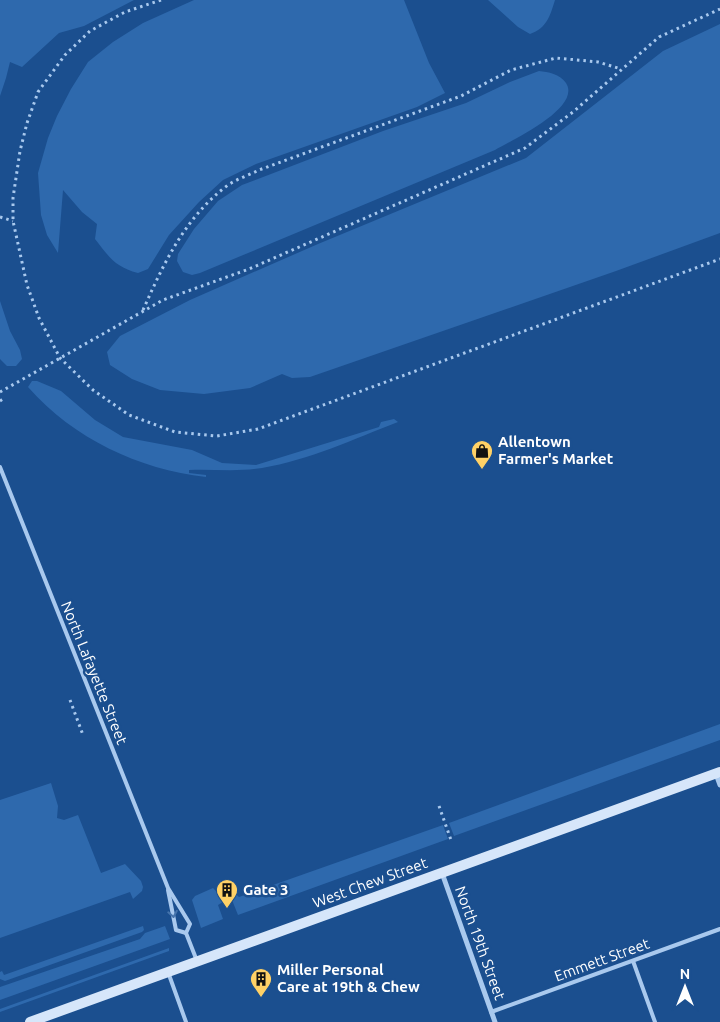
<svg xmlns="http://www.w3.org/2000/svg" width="720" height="1022" viewBox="0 0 720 1022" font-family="Ubuntu,sans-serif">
  <rect width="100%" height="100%" fill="#1b4f8f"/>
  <g fill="#2e69ad">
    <polygon points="0,0 134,0 84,26 59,33 22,67 10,62 6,78 0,96"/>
    <path d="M194,0H404L429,63L445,93L417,107L256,164L223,180L199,202L169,235L148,269L138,273C115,267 109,257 95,239L97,224L82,212L63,190L58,253L47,235L41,215L38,173L48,138L57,116L71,89L88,62L113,42L143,23Z"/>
    <path d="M488,0H555C550,16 547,28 530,34L518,27Z"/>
    <polygon points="720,24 720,233 616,271 310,377 292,378 282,374 250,388 204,394 160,390 132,379 110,365 107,352 120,336 190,300 318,244 526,158 663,51"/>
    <path d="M539,71C548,72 560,74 566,83C582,108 512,140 495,150L200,273L192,275L183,272L177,261L178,254L194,229L218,201L242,185L383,131L466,103L510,82Z"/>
    <polygon points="0,301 10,331 20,350 22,359 16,366 7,366 0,359"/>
    <path d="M32,381H37L61,391L95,420L123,437L192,450L222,463L256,465L379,427L381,422L394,419L398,422C354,439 309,460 262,468C238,472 213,469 189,470V473L206,475V477C138,469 74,439 28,387Z"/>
    <polygon points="720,724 720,740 454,836 449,823"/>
    <polygon points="51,783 58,806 57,818 64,820 78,815 101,873 125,864 141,881 143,887 142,891 133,899 130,892 0,938 0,800"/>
    <path d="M443,825L448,839L238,915L232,900L218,886C227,882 233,892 239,897Z"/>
    <polygon points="213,888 224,899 223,902 218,905 223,919 201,928 192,900 195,896"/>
    <polygon points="143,926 144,930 142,932 5,981 0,979 0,972 2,971 4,975"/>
    <polygon points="165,926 170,939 0,1000 0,987 140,939 145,933"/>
    <polygon points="169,948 169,951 0,1012 0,1009"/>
  </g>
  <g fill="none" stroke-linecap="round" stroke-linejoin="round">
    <g stroke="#a9c9ee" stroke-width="3" stroke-dasharray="2.5 4" stroke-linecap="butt">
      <polyline points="161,0 125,12 90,31 65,55 38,92 27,123 20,151 13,198 13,221 27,285 39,318 60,358 93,390 129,415 175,432 217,436 258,429 720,259"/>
      <polyline points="0,217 13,221"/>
      <path d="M143,310C164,263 185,217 228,185C237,179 249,175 259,170L461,96L511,70L556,58L598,62L621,69"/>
      <polyline points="0,392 163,300 249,269 525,148 573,112 659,37 720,9"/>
      <polyline points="0,401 3,399"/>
      <polyline points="70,700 83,735"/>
      <polyline points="439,806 451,840"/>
    </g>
    <g stroke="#a9c9ee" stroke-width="4">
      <polyline points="0,467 168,888 190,924 186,933 197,961"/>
      <polyline points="168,890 176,930 186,933"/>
      <polyline points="633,961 655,1022"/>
      <polyline points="168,972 186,1022"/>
      <polyline points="491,1012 720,929"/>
    </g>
    <g stroke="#a9c9ee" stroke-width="5">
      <polyline points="716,774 720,785"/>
      <polyline points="442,873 495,1022"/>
    </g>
    <polyline stroke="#d6e6fa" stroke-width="10" points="30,1022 720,772"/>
  </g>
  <defs><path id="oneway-chevron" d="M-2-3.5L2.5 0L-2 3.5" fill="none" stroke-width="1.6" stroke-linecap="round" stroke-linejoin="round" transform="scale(1.25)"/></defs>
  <use stroke="#4674ac" href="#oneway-chevron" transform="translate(173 914) rotate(80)"/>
  <defs>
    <g id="shop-pin" transform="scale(1.125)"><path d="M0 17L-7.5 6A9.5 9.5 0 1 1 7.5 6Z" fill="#ffd166" stroke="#1b4f8f"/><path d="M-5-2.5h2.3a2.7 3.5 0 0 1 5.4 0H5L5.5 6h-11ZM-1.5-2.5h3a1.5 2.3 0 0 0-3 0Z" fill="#111"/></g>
    <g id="building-pin" transform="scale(1.125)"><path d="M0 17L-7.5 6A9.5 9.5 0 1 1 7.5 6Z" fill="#ffd166" stroke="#1b4f8f"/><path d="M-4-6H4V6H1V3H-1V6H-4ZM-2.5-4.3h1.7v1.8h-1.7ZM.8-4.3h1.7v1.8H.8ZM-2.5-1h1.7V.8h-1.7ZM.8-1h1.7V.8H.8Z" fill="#111"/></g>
  </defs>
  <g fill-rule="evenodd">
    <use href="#shop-pin" x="482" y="451"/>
    <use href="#building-pin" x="227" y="890"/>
    <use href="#building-pin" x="261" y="979"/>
  </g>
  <g text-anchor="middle" stroke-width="5" stroke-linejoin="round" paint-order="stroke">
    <g font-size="15" font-weight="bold" fill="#fff" stroke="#1b4f8f" text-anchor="start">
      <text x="498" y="447">Allentown<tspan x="498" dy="17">Farmer's Market</tspan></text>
      <text x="243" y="895">Gate 3</text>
      <text x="277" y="975">Miller Personal<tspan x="277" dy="17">Care at 19th &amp; Chew</tspan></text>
    </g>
    <g font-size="15" fill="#fff" stroke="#1b4f8f">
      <text transform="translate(94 673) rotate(68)" y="5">North Lafayette Street</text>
      <text transform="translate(370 883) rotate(-20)" y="5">West Chew Street</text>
      <text transform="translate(480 943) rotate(70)" y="5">North 19th Street</text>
      <text transform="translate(602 960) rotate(-20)" y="5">Emmett Street</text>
    </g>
  </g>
  <g transform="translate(685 987)" stroke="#1b4f8f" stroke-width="4" paint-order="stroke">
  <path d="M0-4L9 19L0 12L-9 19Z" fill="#ffffff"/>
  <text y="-8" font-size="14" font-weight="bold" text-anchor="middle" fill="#ffffff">N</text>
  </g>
</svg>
